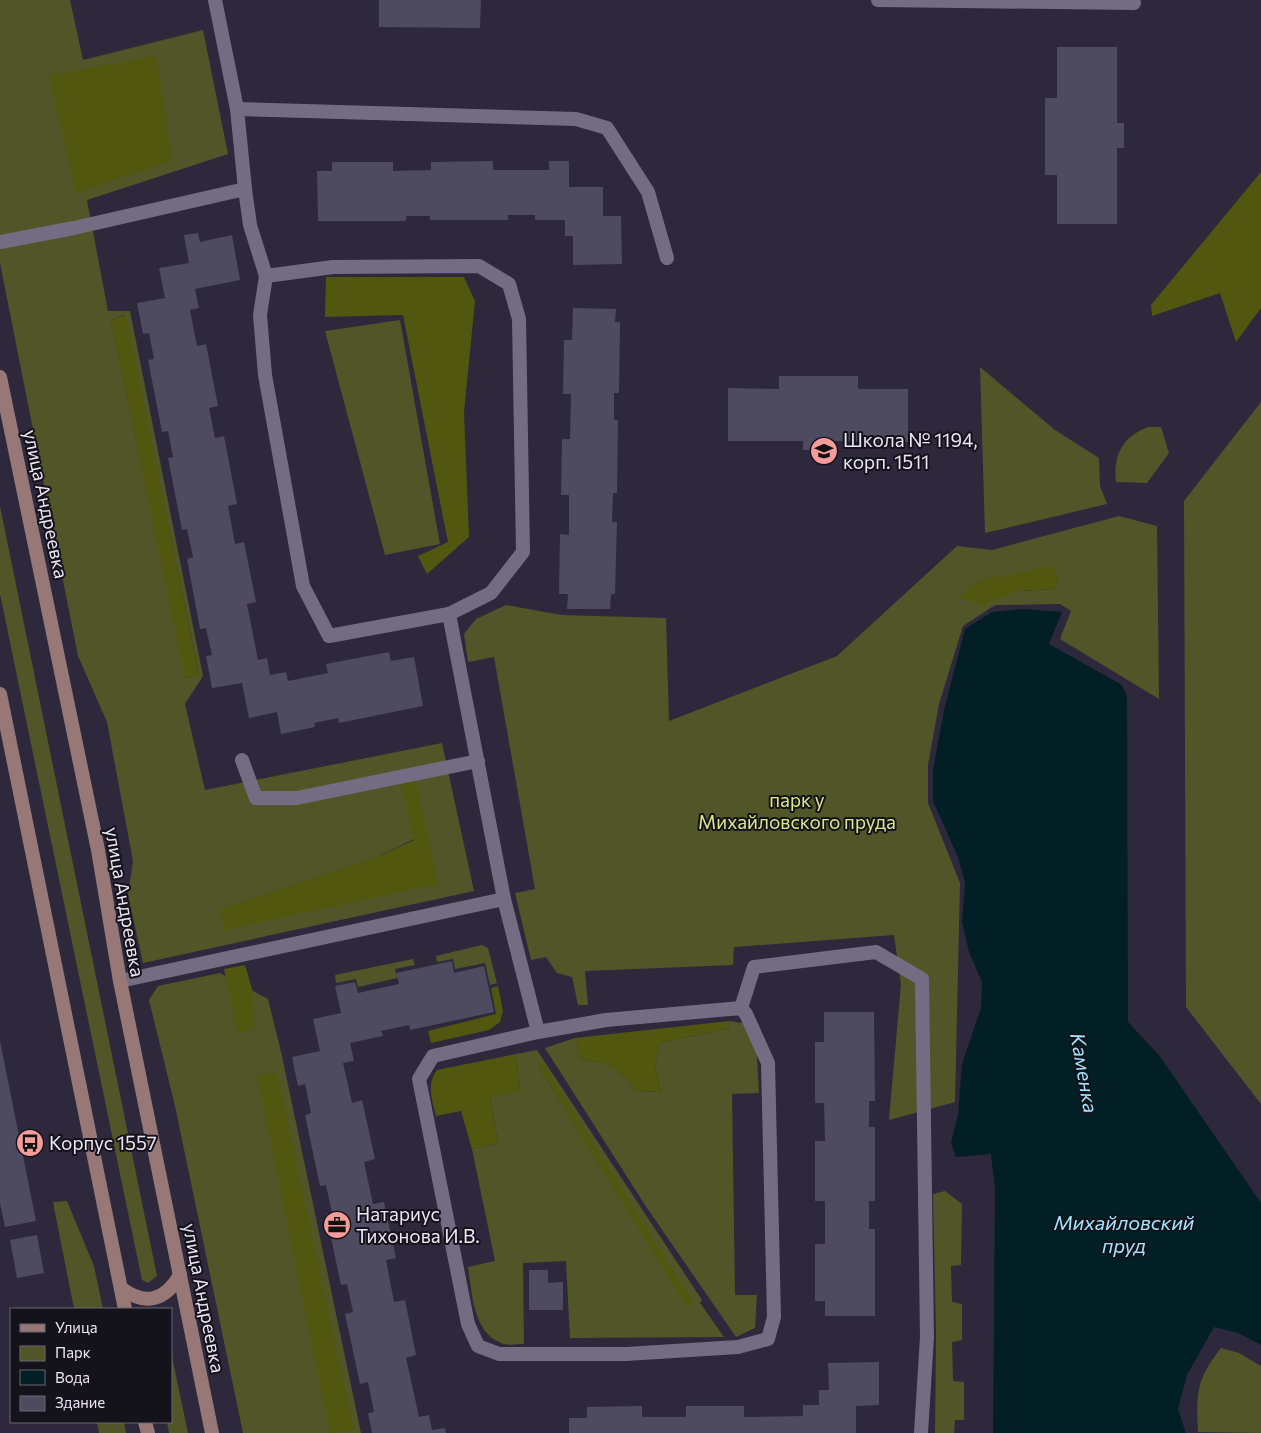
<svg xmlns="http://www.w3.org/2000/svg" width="1261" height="1433" viewBox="0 0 1261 1433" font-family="Commissioner,sans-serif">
  <rect width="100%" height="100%" fill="#2d283b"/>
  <g fill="#515628" fill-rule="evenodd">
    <path d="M0,0H70L83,60L203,30L228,154L87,200L108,311H130L203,676L185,704L205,790L442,743L474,891L143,963L128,895L133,861L107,722L78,656L0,263ZM125,315L199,674L186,678L111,320ZM414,839L438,884L379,856Z"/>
    <polygon points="400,320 440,544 385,555 325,331"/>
    <polygon points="980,367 1055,430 1099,458 1100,486 1107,504 985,533"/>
    <polygon points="1261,402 1261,1104 1186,1007 1184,501"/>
    <path d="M1148,427H1161L1169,453L1147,483L1116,482C1113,455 1122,437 1148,427Z"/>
    <polygon points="0,506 157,1276 148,1283 142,1280 0,594"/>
    <path d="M1119,516L1157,526L1159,699L1060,639L1071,611L1060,604L995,605L963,626L939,704L928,765V803L960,883L955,1102L889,1120L901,984L894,935L734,947L733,965L585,971L588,1005H578L572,977L557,973L546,957L531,960L515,893L535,889L494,657L468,662L464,634L476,619L506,605L561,615L666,618L669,721L837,656L957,546L992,550ZM1058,577L1055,589L1016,591Z"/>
    <polygon points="482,945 488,948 497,983 490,985 485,963 455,969 453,959 437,962 436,956"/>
    <polygon points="413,959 415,965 395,969 397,978 358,987 356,979 336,983 335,975"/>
    <polygon points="220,973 268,999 282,1056 361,1433 243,1433 175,1106 149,1000 158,986"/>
    <path d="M729,1021L748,1024L756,1041L759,1093L732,1094L735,1295H757L755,1328L736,1337L645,1205L545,1048L575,1038L580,1060C609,1062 618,1067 636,1091L661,1092L655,1065L660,1043L728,1028Z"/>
    <path d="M537,1050L702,1300L700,1303L724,1337L570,1338L566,1261L523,1263L524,1344C517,1344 507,1346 501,1343C473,1332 472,1293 468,1267L495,1261L472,1149L498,1143L490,1096L520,1091L516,1054ZM542,1062L687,1306L539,1067Z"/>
    <polygon points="945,1191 962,1204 961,1265 951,1266 952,1302 962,1304 962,1340 952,1342 953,1381 964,1382 964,1420 955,1420 954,1433 935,1433 936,1333 933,1194"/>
    <polygon points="67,1201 94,1266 103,1309 74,1309 53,1202"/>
    <path d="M1221,1348L1239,1353L1261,1366V1433L1198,1432C1196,1393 1196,1380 1221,1348Z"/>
    <polygon points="171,1352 188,1433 169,1433 167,1422 171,1422"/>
    <polygon points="97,1422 124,1422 126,1433 99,1433"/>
  </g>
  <g fill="#525710">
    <polygon points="156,56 173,161 76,193 49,75"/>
    <polygon points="1261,172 1261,308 1236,342 1220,293 1152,316 1151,305"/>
    <polygon points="326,277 464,277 475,301 464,412 469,537 427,574 418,556 448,542 403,315 325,317"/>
    <polygon points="126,315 199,675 185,678 111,320"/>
    <polygon points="1053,566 1058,577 1055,589 1016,591 982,605 959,597 979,580"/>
    <polygon points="414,772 438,884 224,930 220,909 379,856 414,840 402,786"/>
    <polygon points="245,965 252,989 254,1027 238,1035 224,969"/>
    <polygon points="498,986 503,1011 500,1022 489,1030 431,1043 428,1031 496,1014 491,988"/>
    <path d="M729,1021L728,1028L660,1043L655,1065L661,1092L636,1091C618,1067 609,1062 580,1060L575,1038Z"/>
    <path d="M516,1054L520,1091L490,1097L498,1143L472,1149L461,1111L436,1116C432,1099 426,1085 437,1070Z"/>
    <polygon points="542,1061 693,1302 687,1307 539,1067"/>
    <polygon points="277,1073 354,1430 330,1433 257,1075"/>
  </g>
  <polygon fill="#031f26" points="1024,609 1062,612 1049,644 1122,685 1127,696 1128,1022 1159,1055 1261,1203 1261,1345 1238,1333 1214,1327 1187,1375 1178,1409 1186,1433 993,1433 995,1190 991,1154 956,1157 951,1143 958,1115 962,1064 981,1008 982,982 969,952 962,922 965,883 958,857 933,801 933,770 944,710 965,629 992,612"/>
  <g fill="#4e4b60">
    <polygon points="379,0 481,0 480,28 379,27"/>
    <polygon points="1057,47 1117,47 1117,123 1124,123 1124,148 1117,148 1117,224 1057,224 1057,175 1045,175 1045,98 1057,98"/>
    <polygon points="493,161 493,170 549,170 549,161 569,161 569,187 603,187 603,216 621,216 622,264 573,265 573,236 565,236 565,220 535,220 535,215 508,215 508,220 430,220 430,216 406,216 406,221 318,221 317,171 332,171 332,162 393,162 393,171 431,170 431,162"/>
    <polygon points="198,233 200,242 232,235 240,280 195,289 199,308 190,310 197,346 206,344 218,406 209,408 215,438 224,436 237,504 228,506 235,544 244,542 256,602 247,604 258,660 267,658 270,675 286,672 288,681 328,673 326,664 389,652 391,661 414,657 423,706 339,723 338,718 314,723 315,727 281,734 277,712 249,718 242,683 212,688 206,656 212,655 206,628 200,629 187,559 193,557 187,529 182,530 168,458 173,457 168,431 162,432 148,360 154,359 149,333 143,334 137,303 165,298 159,268 189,263 184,235"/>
    <polygon points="573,308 616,309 615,322 620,322 619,393 614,393 614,420 618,420 617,493 613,493 612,522 617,522 615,594 611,594 610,609 567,609 568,594 559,594 560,534 569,535 569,495 561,495 562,439 570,439 571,394 563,394 564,340 572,340"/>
    <polygon points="779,376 858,376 858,389 908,389 908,442 831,441 831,450 803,450 803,441 728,441 728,388 779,389"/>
    <polygon points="452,961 454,973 484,966 494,1012 410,1030 409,1025 381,1031 383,1036 350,1043 354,1061 343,1063 352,1103 362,1100 375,1159 364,1162 373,1204 384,1202 396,1258 386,1260 394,1302 405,1300 416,1355 406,1358 419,1417 429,1415 432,1430 445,1428 446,1433 372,1433 368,1413 374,1412 368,1382 360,1384 345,1314 353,1312 347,1284 341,1285 326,1214 332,1213 326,1185 320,1186 305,1115 311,1113 305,1084 298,1086 292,1057 320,1051 313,1019 341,1013 335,986 355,982 358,993 399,984 396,973"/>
    <polygon points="824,1012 874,1012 875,1101 869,1101 869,1127 875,1127 875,1201 869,1201 869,1229 875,1229 875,1316 825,1316 825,1301 815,1301 815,1244 825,1244 825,1201 815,1201 815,1141 825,1141 824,1103 815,1103 815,1042 824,1042"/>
    <polygon points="0,1041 36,1221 5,1227 0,1203"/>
    <polygon points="37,1235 44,1273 17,1278 10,1240"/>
    <polygon points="529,1270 548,1270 548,1283 563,1282 563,1310 529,1310"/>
    <polygon points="879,1362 879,1405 856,1406 856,1433 569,1433 569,1418 587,1418 587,1407 642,1406 642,1417 686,1417 686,1406 744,1406 744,1417 803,1416 803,1405 819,1405 819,1390 829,1390 828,1363"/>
  </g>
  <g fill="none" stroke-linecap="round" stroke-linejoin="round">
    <g stroke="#736d84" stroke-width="14">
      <polyline points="215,0 237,109 245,189"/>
      <polyline points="878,0 1134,3"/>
      <polyline points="237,109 576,119 607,128 648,192 667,258"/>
      <polyline points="0,242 74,228 245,189 250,225 266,276 260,315 265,375 303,586 329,636 449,614 504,899 538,1032"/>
      <polyline points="266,276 333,267 479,266 509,284 519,319 523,552 491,593 449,614"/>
      <polyline points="242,760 256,798 297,798 478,761"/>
      <polyline points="120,981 504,899"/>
      <polygon points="741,1008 746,1014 768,1063 774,1317 768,1339 738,1347 626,1354 499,1354 478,1346 468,1324 419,1079 433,1056 538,1032 606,1020"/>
      <polyline points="741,1008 754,967 876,952 922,979 927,1337 921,1433"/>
    </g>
    <g stroke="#987877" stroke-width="14">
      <polyline points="0,377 98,850 120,981 212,1433"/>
      <polyline points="0,694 125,1309"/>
      <path d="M121,1288C145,1306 165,1301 180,1275"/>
      <polyline points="145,1422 148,1433"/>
    </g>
  </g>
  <defs>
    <g id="school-disc" transform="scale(1.4375)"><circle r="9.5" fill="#f59b9a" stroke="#14121b"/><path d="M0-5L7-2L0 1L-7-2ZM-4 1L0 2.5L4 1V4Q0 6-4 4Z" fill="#111"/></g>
    <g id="bus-disc" transform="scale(1.4375)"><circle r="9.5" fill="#f59b9a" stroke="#14121b"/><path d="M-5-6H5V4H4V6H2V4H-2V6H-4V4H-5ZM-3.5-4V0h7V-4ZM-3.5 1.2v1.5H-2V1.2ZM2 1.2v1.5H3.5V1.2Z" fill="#111"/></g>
    <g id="office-disc" transform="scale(1.4375)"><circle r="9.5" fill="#f59b9a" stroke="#14121b"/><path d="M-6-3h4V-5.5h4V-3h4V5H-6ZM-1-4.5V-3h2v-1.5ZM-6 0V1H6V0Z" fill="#111"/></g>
  </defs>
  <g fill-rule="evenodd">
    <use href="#school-disc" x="824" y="451"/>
    <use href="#bus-disc" x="30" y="1143"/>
    <use href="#office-disc" x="337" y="1225"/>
  </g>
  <g text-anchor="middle" stroke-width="4" stroke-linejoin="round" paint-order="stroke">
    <g font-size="19" fill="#eae6f3" stroke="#14121b" text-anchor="start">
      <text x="843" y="447">Школа № 1194,<tspan x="843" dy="22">корп. 1511</tspan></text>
      <text x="49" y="1150">Корпус 1557</text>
      <text x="356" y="1221">Натариус<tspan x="356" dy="22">Тихонова И.В.</tspan></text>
    </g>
    <g font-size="19" fill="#eae6f3" stroke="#14121b">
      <text transform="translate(46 504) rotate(78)" y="7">улица Андреевка</text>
      <text transform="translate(125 902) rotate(80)" y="7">улица Андреевка</text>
      <text transform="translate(204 1298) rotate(79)" y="7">улица Андреевка</text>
    </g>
    <g font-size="19" fill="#dee888" stroke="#14121b">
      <text x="797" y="807">парк у<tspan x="797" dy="22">Михайловского пруда</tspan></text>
    </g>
    <g font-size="20" font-style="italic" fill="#a3e5fa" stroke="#14121b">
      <text transform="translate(1084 1073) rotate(80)" y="7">Каменка</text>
      <text x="1124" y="1230">Михайловский<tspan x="1124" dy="23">пруд</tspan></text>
    </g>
  </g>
  <rect x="10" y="1308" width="162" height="115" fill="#14121b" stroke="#6a6771"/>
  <rect x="20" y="1324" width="25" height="8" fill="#987877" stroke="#6a6771"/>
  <text x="55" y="1333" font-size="15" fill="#eae6f3">Улица</text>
  <rect x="20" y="1346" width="25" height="15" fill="#515628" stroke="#6a6771"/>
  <text x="55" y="1358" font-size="15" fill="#eae6f3">Парк</text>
  <rect x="20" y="1370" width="25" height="15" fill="#031f26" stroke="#6a6771"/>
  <text x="55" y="1383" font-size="15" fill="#eae6f3">Вода</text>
  <rect x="20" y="1396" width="25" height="15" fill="#4e4b60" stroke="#6a6771"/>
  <text x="55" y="1408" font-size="15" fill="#eae6f3">Здание</text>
</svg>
